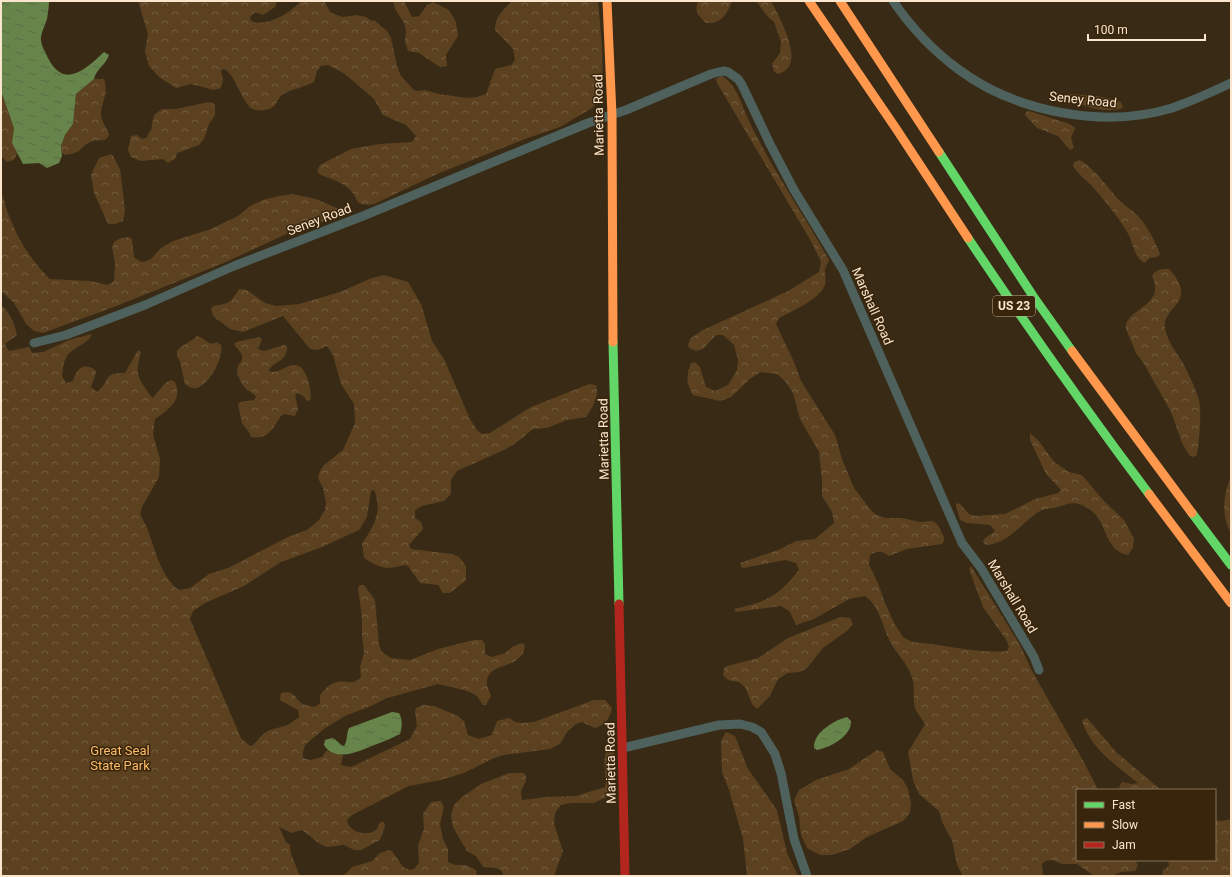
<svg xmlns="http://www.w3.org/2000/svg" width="1232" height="877" viewBox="0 0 1232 877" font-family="Roboto,sans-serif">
  <defs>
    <pattern id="forest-crowns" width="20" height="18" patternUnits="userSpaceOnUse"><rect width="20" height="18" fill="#5b4120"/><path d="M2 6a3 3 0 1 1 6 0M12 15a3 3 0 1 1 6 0" fill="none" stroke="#735c3f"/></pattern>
    <pattern id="water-ripples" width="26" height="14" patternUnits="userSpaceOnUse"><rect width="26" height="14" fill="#67844b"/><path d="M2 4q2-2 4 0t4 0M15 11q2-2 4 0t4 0" fill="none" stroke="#5c6b46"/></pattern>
  </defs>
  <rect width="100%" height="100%" fill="#382a14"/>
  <g fill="url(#forest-crowns)">
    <path d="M138,1H277L275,7L263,15L255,12L250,17L251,21C267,27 288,14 299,3V1H324L331,13L343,17L356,15L366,17L372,21L374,20L387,31L391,38L397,66L401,76L413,89L416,91L425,90L439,94L467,98L477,97L486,94L495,69L511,65L515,60L513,49L495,30C495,16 503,10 512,1H598L602,45L603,93L598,103L592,108L560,127L525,139L437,174L374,204C352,207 360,198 348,188C340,181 328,178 319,174L317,171L320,165L351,149L379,144L412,142L416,136L406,125L383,115L374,99L345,74L328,65L321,66L317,71L314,82C304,87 294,89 285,93C279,95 278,103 273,107C266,111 253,113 248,105C239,93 236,78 225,69L221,70L223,80L221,88L214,90L191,84L176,88L159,77L149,66L145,51L148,34Z"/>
    <path d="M393,1H404L412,17L419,16L427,5L433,2L449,10L456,22L458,36L446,55L447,66L440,67L419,53L408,51C407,48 406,45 405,42C405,36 407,32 405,26C402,17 394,11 393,1Z"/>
    <path d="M698,1H732C727,15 721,24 706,23C698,15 694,12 698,1Z"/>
    <path d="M756,1H771C779,17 809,68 777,74L774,71L772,64L780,53L781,42L774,22L768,17Z"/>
    <path d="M721,76C736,82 742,106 748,119C771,168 803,213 829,260C828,263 826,266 825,269C824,274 827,280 825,285C819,300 792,311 779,318L776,324L794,362L801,381L835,435L842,459L854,488L870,509L875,514L885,518H902L920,522L933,521L938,525L944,537V541L942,544L907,549L889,556C882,551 878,550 870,555L869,565L878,583L885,603L895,625L903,637L912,642C944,644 975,654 1007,651L1009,647L1007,641L983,607L969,569L971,566L1020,645L1032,671L1085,764L1098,790H1077V860H1135L1138,865L1135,871L1121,872L1111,876H1094L1077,864H1062L1052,860L1045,861L1042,864L1043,876H963L957,865L952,840L942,822L939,811L919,794L913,780L908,752L925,724C922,719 917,713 915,708C912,697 916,686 911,675C907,662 895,653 890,641C882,626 880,606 865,596L849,599L814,619L796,625L790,612L781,606L736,612L734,609C768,601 777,597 799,570L796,563L785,560L744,568L741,567L740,563L778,550L796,541L815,539L834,523L832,512L822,496V481L819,452L800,419L793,393L785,381L777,374L761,372L751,378L731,397L720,401L693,395C686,383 686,376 691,363L695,362L700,367L706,387L715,391L728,385L737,370L738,360L734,345L723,335H716L703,349L696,351L689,348L688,345L690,339L701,331L788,291L819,272L821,262L812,243L717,83L716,79Z"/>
    <path d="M94,79H104C109,94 102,100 101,113C100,119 107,128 109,134C107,144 97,138 90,142C77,149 83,153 65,155L62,153L61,146L65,135L73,124L76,94Z"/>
    <polygon points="1,91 14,128 12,143 18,152 14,160 7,162 2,157 1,149"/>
    <path d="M1067,94C1085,95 1103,95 1121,102L1123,108C1107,114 1077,107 1067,94Z"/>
    <polygon points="209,102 215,104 215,115 209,124 204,139 199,145 177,153 175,159 168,163 163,159 141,161 131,157 128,150 131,136 137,135 142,139 146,138 151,130 154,115 162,109 176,109"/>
    <polygon points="1029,111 1070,124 1075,128 1071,138 1074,148 1070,150 1058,136 1037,128 1025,115 1026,112"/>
    <polygon points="112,154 120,169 125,210 123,221 115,224 108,224 94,193 91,175 99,158"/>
    <path d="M1080,160C1096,170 1107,187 1119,200C1124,205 1129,208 1134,212C1146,223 1154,239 1160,254L1157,257L1149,258L1145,263C1134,259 1133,241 1127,232C1117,215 1104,200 1092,186C1085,179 1078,174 1073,166L1074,162Z"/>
    <path d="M1,193C6,202 5,207 9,216C18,239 31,261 50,279L90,281L108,285L114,281C114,276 115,270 115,264C113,247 106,240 129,237L132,239L134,257L139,261L144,262L151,259L161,248L173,241L211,229L238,216L250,206L263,200L279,196L293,194L316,199L339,209V213L334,218L293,231L226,262L119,305L43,333L34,331L26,324L14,303L1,291Z"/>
    <path d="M1169,269C1200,303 1162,306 1165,328C1167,341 1177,353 1183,363C1189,375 1195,387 1199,400C1202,411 1199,444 1197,455L1193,457L1190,456L1183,445L1171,412L1144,364L1136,353L1126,329C1124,308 1167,307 1152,276C1155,269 1163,269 1169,269Z"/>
    <path d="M384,275L408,282L421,304L432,341L444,359L470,419L477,430L482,434L490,433L531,407L589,384L596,385C600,395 592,409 586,417L567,420L547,428L533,429L516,443L504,450L457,471L451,480V494L444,501L422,506L415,510V518L421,522L423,529L409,545L411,549L452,554L459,557L466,566V580L450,593H443L438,585L420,583L408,566L405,565C383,570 383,569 364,558L362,544C374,525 383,512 374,490L371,491L367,517L359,530L322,547L281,562L244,586L205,603L193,611L190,619L241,738L250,746L253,745L264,733L270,730L288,725L299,717L298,710L280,700L281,693C297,689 294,701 305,705C308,706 312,706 315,707L320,703V695C325,689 329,684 337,682C346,680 353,686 361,677L360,667L364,653L362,635V618L358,588L360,585H364L375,600L379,645L382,652L391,658L410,660L438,649L474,640H482L485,644V654L492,657L505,653L512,647L522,643L525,645C523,671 490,660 487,681C486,685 490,692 491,696L486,705H483L477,696L468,691L438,684L387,698L371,706L345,716L325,728L305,745L303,752V758L310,760L322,757L327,750L332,753L343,755L341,765L351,767L410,739L417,726L415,712L416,708L423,705L434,706L458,716L464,721L468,735L479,739L492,735L497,721L509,718L515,722L522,723L534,722L594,700H605L612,708C610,718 605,725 595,728L582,722L576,724L567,732L560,744L550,749L504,755L494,758L464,773L441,780L409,786L352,815L347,820C348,832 368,838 377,829C378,827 379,824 380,822H384L385,826L380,840L361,850H354L344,845L327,847L320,844L302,830L292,833L279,827L286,842L290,845L291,854L300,876H1V305C10,312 15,325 17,335L5,344L9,351L29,347L32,353L43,352L69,340L92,334C88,345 71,347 66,358C63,362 63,371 62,376L66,383L73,381C76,369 84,362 95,370L96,373L91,387L97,392C111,381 101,373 125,373L138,350L141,352C137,368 135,374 145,388C148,392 150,396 153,398L165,383L171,380L175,382C183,400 169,409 155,419L153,434L160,459L159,477L142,507L140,514C142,519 145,523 147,528C155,548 161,578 179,590L190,588L209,574L228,568L288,537L307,530L319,520L325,510L326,503L323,488L318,478L320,471L324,465L343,450L355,423L354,404L341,384L333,355L327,346L318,350L310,349L283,316L243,332L230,329L213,316L211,309L213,306C229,304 231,302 239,289L247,290L265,303L276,306L299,304L340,292L372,278Z"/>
    <path d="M197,336C207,338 206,347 217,342L221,345C224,357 210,384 197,388C192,389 189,387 185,384L180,362L177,355V351C183,344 191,342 197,336Z"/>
    <path d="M260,337L262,340L258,349L264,351L284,345L287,346C288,363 273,360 269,371C280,374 283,366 293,365C307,363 311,389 311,399L308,401L303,396L298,393L295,395L298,409L295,416L284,414L281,416C273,428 268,440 251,437L250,434L242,423L238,405L240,402L254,400L256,397C253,392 250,392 246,389C243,386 239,379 238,375C233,360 253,363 234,345L236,342Z"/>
    <path d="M1030,433L1038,440L1054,462L1069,472L1082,475L1103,500L1124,520L1134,539L1133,548L1128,555C1110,552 1107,534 1100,521C1097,514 1086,506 1079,504C1071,502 1065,505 1058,507C1052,509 1045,508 1040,511C1022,522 1009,544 986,545L983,542L984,539L995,531L990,525L967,523L960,520L956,506V503L960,504L969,514L975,516L1005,514L1035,499L1058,493L1061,490L1046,474L1030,440Z"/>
    <path d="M1231,477V533C1221,516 1223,494 1231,477Z"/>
    <polygon points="840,617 850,618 853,624 848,630 823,648 807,668 800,672 788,673 778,679 770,696 757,709 752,704 745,687 739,682 728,680 723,675 724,668 727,666 758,658 788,638"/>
    <path d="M1087,718L1116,752L1161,790H1121L1119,787L1122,782L1132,784L1138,783C1117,766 1090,748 1082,721L1084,719Z"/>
    <polygon points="726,732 735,736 748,769 777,810 787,853 798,876 747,876 743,839 729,790 722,772 721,741"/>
    <path d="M608,740H611L614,742V777L611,795L594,803H571L561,805L555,813L554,824L563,851L554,876H503L502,871L496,868L483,867L476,856L467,851L453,827L451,815L454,805L462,797L481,784L509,773H524C530,780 522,785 521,793C521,794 522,798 522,800L547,797L576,796L605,787L606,783L604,762Z"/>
    <polygon points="877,750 883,752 890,769 903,780 908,789 911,803 910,813 903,821 867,837 850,849 832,855 820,855 807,848 801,835 799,817 794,800 799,790 816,780 849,769"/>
    <polygon points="441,801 444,807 440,824 443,839 448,849 448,862 455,865 466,865 476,870 477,876 343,876 352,867 372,861 380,853 389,850 392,851 403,867 410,870 414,869 419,863 418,845 424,829 423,814 431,802"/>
    <polygon points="1231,819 1231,876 1162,876 1163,870 1169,866 1168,860 1215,860 1215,820 1222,821"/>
  </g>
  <g fill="url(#water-ripples)">
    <path d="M1,1H49C49,7 48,13 47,19C45,25 42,31 41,37C40,44 45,51 48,58C64,90 86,69 104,52L109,55C106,65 96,69 94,79L76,94L73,124L65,135L61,146L62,156L59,163L47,168L39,163L23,164L12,143L14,128L1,91Z"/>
    <path d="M392,712L399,713C403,720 402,727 400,734C392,738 385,741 377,744C361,750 336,764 324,745L325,740L332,738C338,740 338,744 344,746C348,740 346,734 349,728Z"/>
    <path d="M847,717L851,721C852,736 829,748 817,750L814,748C813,732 835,720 847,717Z"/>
  </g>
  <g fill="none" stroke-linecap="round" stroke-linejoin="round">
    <g stroke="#4e615d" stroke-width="9">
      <path d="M893,1C911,27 932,50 958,69C1015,112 1104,129 1172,108C1192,101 1212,92 1231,83"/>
      <polyline points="34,343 66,335 145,305 234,266 363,216 588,123 626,110 711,74 723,71 728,72 738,79 742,85 770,144 794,190 843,270 955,527 962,543 981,568 1034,657 1039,670"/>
      <polyline points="623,748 719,725 740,724 752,727 761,732 775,754 781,773 794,839 807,876"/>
    </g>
    <g stroke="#63d668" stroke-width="9">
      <polyline points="939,152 1033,296 1072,351"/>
      <path d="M968,238C1026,325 1086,410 1149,494"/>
      <polyline points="613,342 619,604"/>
      <polyline points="1192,513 1231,565"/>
    </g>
    <g stroke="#ff974d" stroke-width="9">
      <polyline points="607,1 612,115 613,342"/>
      <polyline points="809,1 895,127 968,238"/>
      <polyline points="840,1 939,152"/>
      <polyline points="1072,351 1192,513"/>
      <polyline points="1149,494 1231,603"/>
    </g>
    <polyline stroke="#b3261e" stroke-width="9" points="619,604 625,876"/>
  </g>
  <g text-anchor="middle" stroke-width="3" stroke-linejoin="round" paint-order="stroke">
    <rect fill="#38250b" stroke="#c0ac93" stroke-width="1" x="993" y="296" width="42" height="20" rx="3"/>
    <g font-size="12" font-weight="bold" fill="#fbe6cd">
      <text x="1014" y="310">US 23</text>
    </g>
    <g font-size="13" fill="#fbe6cd" stroke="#38250b">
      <text transform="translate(1083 99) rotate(6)" y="5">Seney Road</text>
      <text transform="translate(598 115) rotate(-91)" y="5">Marietta Road</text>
      <text transform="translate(319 219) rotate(-21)" y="5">Seney Road</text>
      <text transform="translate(873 306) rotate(66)" y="5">Marshall Road</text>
      <text transform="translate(603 439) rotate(-91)" y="5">Marietta Road</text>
      <text transform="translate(1013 596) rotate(59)" y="5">Marshall Road</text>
      <text transform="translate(610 763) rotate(-91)" y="5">Marietta Road</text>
    </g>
    <g font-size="13" fill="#fcbc69" stroke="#38250b">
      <text x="120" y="755">Great Seal<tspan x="120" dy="15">State Park</tspan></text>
    </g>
  </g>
  <rect width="1232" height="877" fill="none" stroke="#fbe6cd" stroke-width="4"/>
  <rect x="1076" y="789" width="140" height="72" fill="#38250b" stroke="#867259"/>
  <rect x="1084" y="802" width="20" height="6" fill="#63d668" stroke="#867259"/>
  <text x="1112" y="809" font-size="12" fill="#fbe6cd">Fast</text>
  <rect x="1084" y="822" width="20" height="6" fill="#ff974d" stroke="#867259"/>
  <text x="1112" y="829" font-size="12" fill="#fbe6cd">Slow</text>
  <rect x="1084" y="842" width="20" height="6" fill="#b3261e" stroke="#867259"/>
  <text x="1112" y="849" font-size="12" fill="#fbe6cd">Jam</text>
  <path d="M1088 34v6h117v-6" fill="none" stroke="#fbe6cd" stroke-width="2"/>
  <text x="1094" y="34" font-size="12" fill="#fbe6cd" stroke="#38250b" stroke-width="3" paint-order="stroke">100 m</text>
</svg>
